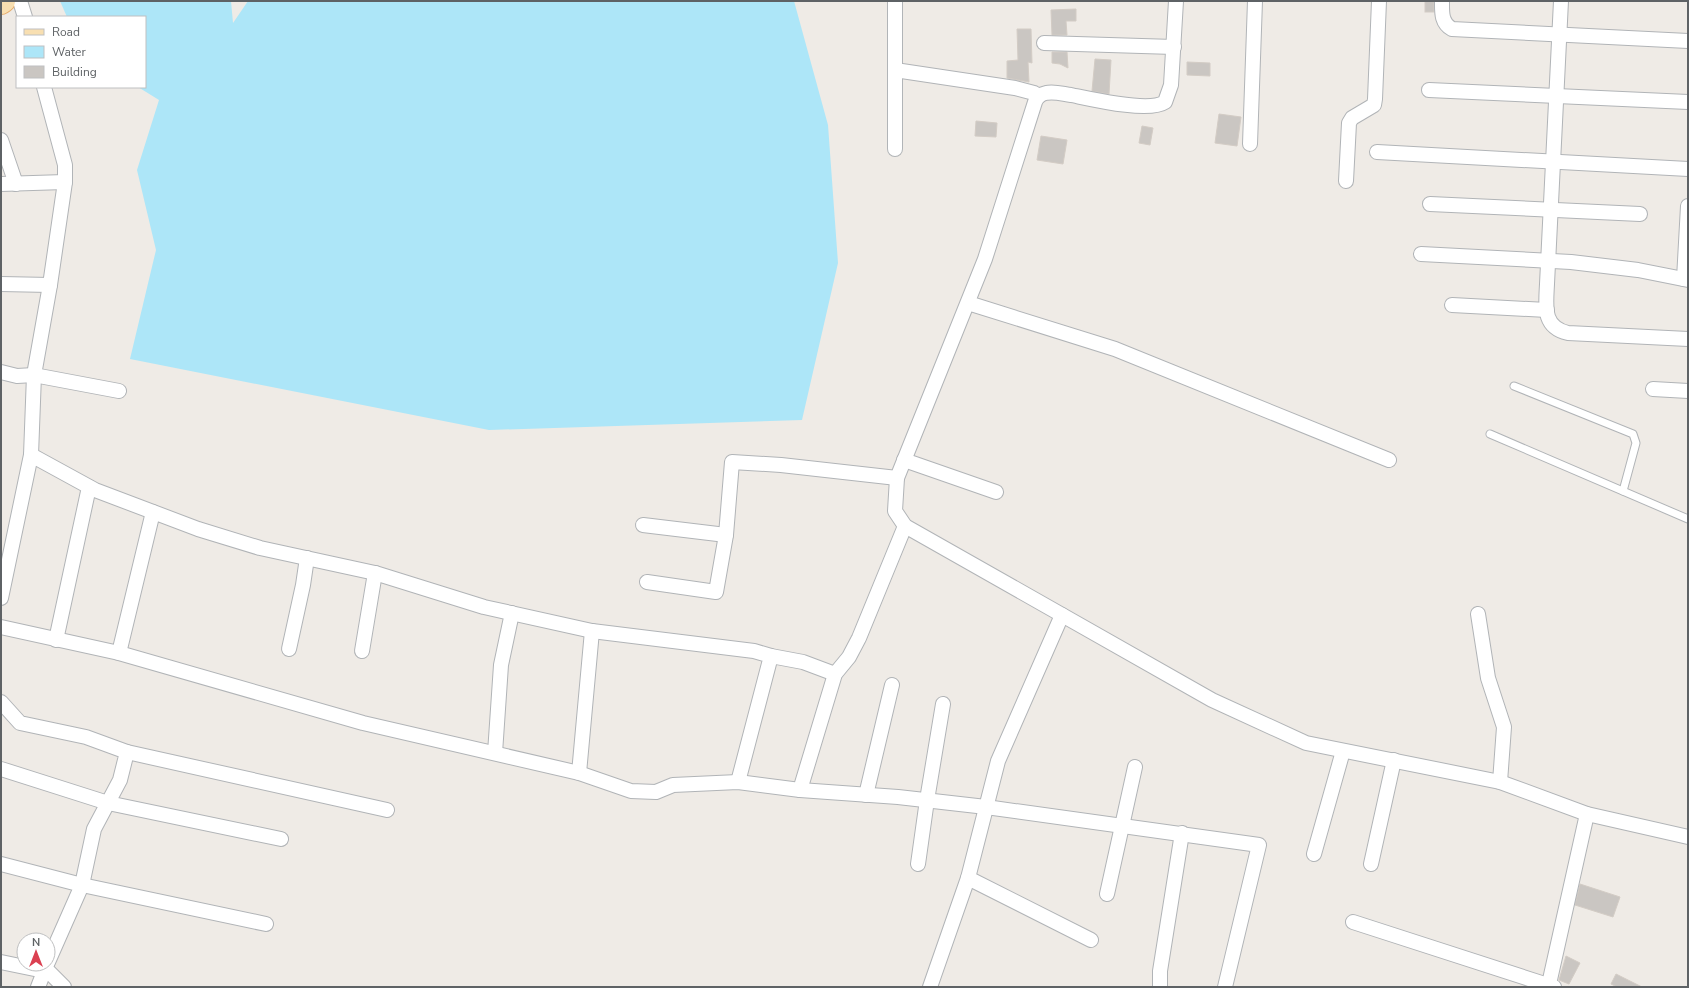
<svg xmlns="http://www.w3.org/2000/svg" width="1689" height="988" viewBox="0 0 1689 988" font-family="'Nunito Sans',sans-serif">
  <rect width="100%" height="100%" fill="#efebe6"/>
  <polygon fill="#ade6f8" points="60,1 231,1 233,23 248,1 794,1 828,125 838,263 802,420 489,430 130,359 156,250 137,170 159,100 138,87 145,87 145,17 67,17"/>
  <g fill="#cac6c2" stroke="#d3ccc5">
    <rect x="1425" y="1" width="9" height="11"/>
    <polygon points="1076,9 1076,21 1066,21 1067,35 1052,35 1051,10"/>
    <polygon points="1017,29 1031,29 1032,63 1028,62 1029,82 1007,78 1007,61 1018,60"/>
    <polygon points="1052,52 1067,52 1068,68 1060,64 1052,63"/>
    <polygon points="1095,59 1111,60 1109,94 1092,91"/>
    <polygon points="1187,62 1210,63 1210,76 1187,75"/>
    <polygon points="1219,114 1241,117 1237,146 1215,143"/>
    <polygon points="976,121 997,123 996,137 975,136"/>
    <polygon points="1142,126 1153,128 1150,145 1139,143"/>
    <polygon points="1041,136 1067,140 1063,164 1037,160"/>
    <polygon points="1580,884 1620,897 1613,917 1575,905"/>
    <polygon points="1566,956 1580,963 1569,984 1559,980"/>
    <polygon points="1616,974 1642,987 1617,987 1611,984"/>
  </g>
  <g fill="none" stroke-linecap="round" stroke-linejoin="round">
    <g stroke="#b1b4b7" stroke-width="9">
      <g id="lane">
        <polyline points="1514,386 1633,434 1636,443 1623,491"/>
        <polyline points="1490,434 1688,519"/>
      </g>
    </g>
    <g stroke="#b1b4b7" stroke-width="16">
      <g id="street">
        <polyline points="20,1 25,17"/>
        <path d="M1176,1L1171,85L1165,102C1149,113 1091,99 1071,95C1063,94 1054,91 1046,93C1041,94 1037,97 1035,102L985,259L897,478L895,511L905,526L1212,700L1306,743L1500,782L1587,814L1688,837"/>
        <path d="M1442,1C1442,12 1441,23 1452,29L1688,41"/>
        <path d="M1561,1L1547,284C1546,306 1542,327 1568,333L1688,339"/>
        <polyline points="1044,43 1174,47"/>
        <polyline points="895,70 1015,88 1034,93 1039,96"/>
        <polyline points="1429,90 1688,102"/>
        <polyline points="1,140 16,184"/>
        <polyline points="1250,144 1255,1"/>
        <polyline points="895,149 895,1"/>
        <polyline points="1377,152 1688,169"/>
        <polyline points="1346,181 1349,123 1352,118 1374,105 1375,99 1379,1"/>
        <polyline points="1,184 65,182"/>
        <polyline points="1430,204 1640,214"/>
        <polyline points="1421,254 1571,262 1638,270 1688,280"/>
        <polyline points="1684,279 1688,206"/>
        <polyline points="1,284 50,285"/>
        <polyline points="968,303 1115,349 1389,460"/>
        <polyline points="1452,305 1547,310"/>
        <polyline points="1,372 17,376 34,375 119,391"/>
        <polyline points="1653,389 1688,391"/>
        <polyline points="31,455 95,490 198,529 260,548 375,573 484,607 592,631 754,651 771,656 738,782"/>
        <polyline points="904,460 996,492"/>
        <polyline points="643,525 726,535"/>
        <polyline points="647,582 716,592 726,535 732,462 781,465 897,478"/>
        <polyline points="1,598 31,455 34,375 50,285 65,182 65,165 44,87"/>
        <polyline points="1478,614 1488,678 1504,727 1500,782"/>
        <polyline points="1,627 119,653 363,723 579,773 631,791 656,792 673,785 738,782 800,790 898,797 986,807 1259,845 1225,987"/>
        <polyline points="56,640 89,487"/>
        <polyline points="289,649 303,585 307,558"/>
        <polyline points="362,651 375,573"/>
        <polyline points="119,653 153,512"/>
        <polyline points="771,656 803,662 835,674"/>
        <polyline points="1,702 20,723 86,737 127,752 120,780 94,829 82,885 48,962"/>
        <polyline points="127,752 387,810"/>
        <polyline points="495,753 501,665 512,613"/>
        <polyline points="1,769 108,803 281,839"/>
        <polyline points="579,773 592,631"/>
        <polyline points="800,790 835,674 849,657 859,638 905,526"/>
        <polyline points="866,795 892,685"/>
        <polyline points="1314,854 1343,751"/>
        <polyline points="1,864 82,885 266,924"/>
        <polyline points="918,864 927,800 943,704"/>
        <polyline points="1371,864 1394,760"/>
        <polyline points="968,878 1091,940"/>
        <polyline points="1107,894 1135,767"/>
        <polyline points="1353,922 1554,987"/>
        <polyline points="1,962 49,972 64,987"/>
        <polyline points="1549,984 1587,814"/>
        <polyline points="38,987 47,964"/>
        <polyline points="930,987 968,878 998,761 1062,615"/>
        <polyline points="1160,987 1160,971 1182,833"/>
      </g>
    </g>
    <g stroke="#e6ab68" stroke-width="24">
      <polyline id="primary" points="1,3 4,1"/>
    </g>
    <use href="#lane" stroke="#fff" stroke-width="7"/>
    <use href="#street" stroke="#fff" stroke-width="14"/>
    <use href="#primary" stroke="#f8dfb1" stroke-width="22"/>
  </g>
  <rect width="1689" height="988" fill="none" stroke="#5e6265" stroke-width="4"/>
  <rect x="16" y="16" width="130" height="72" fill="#ffffff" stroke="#bfc0c1"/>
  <rect x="24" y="29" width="20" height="6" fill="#f8dfb1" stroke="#bfc0c1"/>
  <text x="52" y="36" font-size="12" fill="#5e6265">Road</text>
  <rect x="24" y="46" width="20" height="12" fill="#ade6f8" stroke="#bfc0c1"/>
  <text x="52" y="56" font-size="12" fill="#5e6265">Water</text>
  <rect x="24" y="66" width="20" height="12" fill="#cac6c2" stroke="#bfc0c1"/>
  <text x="52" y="76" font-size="12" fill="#5e6265">Building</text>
  <g transform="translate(36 952)"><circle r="19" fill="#ffffff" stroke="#bfc0c1"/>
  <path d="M0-3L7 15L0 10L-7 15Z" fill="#db4051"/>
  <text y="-6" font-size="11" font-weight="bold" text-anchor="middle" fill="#5e6265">N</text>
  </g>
</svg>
